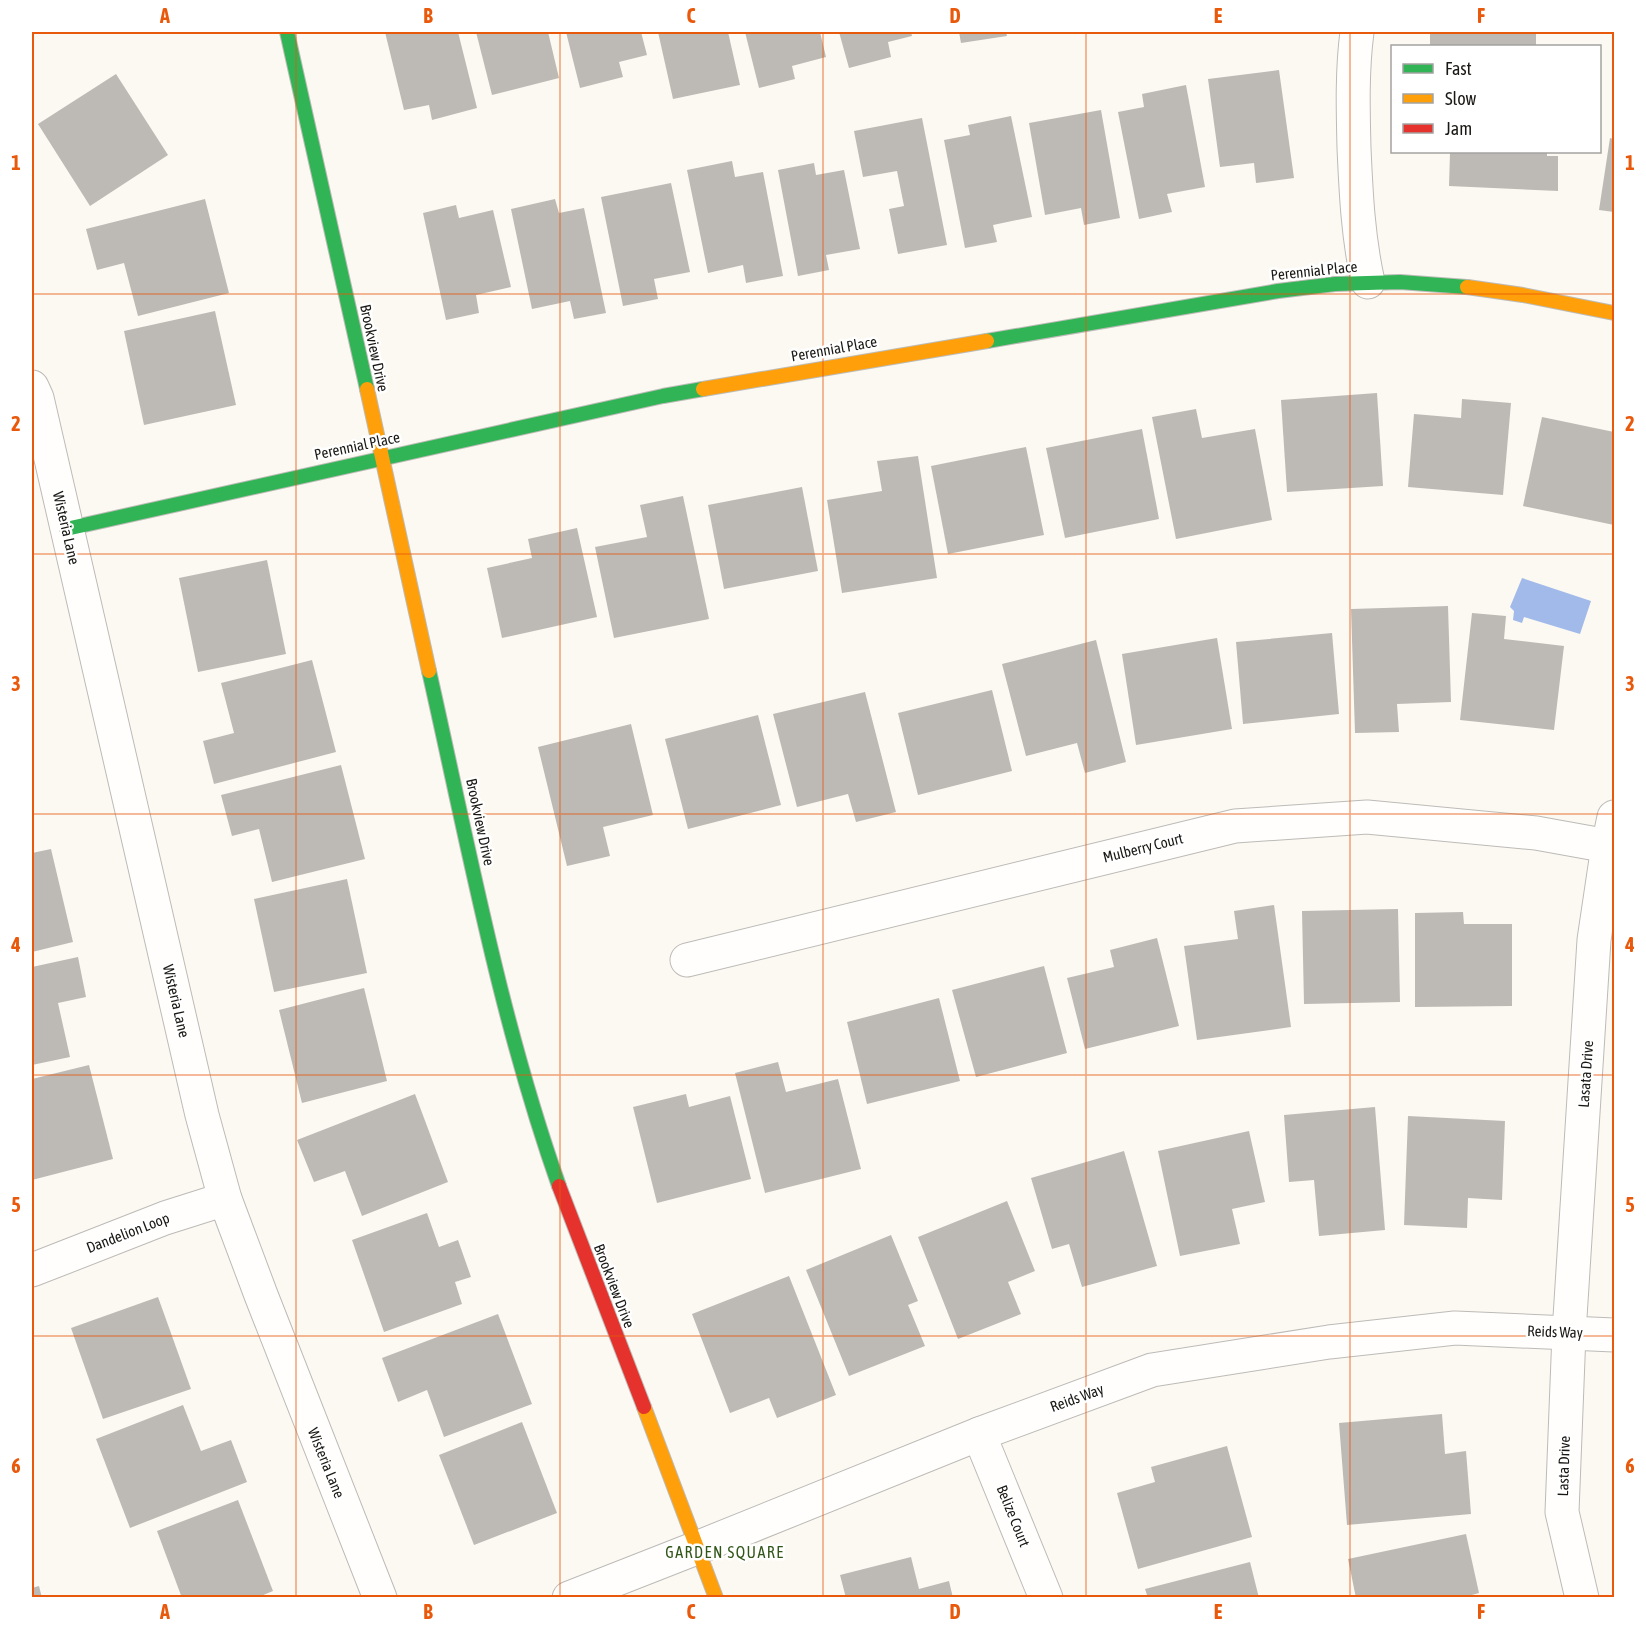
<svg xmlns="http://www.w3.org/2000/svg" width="1646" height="1629" viewBox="0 0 1646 1629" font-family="'Asap Condensed',sans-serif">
  <rect width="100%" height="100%" fill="#fcf9f2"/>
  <polygon fill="#a1baea" points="1522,578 1591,601 1580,634 1524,617 1522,623 1513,620 1514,611 1510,607"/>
  <g fill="#bdbab6">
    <polygon points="385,32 458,32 477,108 432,120 429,105 404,110"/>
    <polygon points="476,32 548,32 559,78 492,95"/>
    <polygon points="566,32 641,32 647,55 619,62 623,77 580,88"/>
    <polygon points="658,32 728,32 740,85 673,99"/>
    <polygon points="745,32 820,32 826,57 792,66 795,79 759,88"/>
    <polygon points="839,32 911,32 912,36 888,42 891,57 849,68"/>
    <polygon points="959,32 1006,32 1007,36 961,43"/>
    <rect x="1430" y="32" width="106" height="14"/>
    <polygon points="1279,70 1294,178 1256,183 1254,163 1220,167 1208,79"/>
    <polygon points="116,74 168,155 90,206 38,124"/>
    <polygon points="1186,85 1205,187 1167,194 1172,212 1139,219 1118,112 1144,107 1142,94"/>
    <polygon points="1101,110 1120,218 1084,225 1081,208 1045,215 1029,123"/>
    <polygon points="1011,116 1032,217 993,225 997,242 965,248 944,140 970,135 968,125"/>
    <polygon points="922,118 947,245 898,254 889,209 904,206 897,171 863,177 854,131"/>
    <polygon points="1610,138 1614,139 1614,212 1599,210"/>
    <polygon points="1468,152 1547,152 1547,156 1558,156 1558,191 1449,186 1450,153 1468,153"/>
    <polygon points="732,161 735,177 763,172 783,276 746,283 743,265 708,273 687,170"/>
    <polygon points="814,163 816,175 844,170 860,249 826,255 829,270 798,276 778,170"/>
    <polygon points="671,183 690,272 654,279 658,299 623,306 601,197"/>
    <polygon points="205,199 229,293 138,316 124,263 97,270 86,229"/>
    <polygon points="555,199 559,213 584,208 606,313 574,319 570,301 532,309 511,209"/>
    <polygon points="456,205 459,218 493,210 511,287 476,295 479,313 446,320 423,213"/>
    <polygon points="215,311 236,405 144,425 124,331"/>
    <polygon points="1377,393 1383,486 1287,492 1281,400"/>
    <polygon points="1462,399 1511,403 1503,495 1408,487 1414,414 1461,418"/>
    <polygon points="1196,409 1202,438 1255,429 1272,520 1176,539 1152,417"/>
    <polygon points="1542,417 1614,432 1614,525 1523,506"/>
    <polygon points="1142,429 1159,519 1065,538 1046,448"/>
    <polygon points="1026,447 1044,535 948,554 931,466"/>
    <polygon points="918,456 937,578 842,593 827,500 882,491 877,461"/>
    <polygon points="802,487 818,571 724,589 708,505"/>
    <polygon points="683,496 709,619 614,638 595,547 647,537 640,505"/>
    <polygon points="577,528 597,617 502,638 487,568 532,558 528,539"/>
    <polygon points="267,560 286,654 198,672 179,578"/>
    <polygon points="1448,606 1451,702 1397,704 1399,732 1355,733 1351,609"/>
    <polygon points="1472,613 1506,616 1504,639 1564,646 1554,730 1460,720"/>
    <polygon points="1332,633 1339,714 1243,724 1236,642"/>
    <polygon points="1217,638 1232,729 1136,745 1122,654"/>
    <polygon points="1096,640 1126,762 1085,773 1077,743 1026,756 1002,664"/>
    <polygon points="312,660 336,752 214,784 203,741 234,733 221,683"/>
    <polygon points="992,690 1012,771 918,795 898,713"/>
    <polygon points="865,692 896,812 856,822 848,794 797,807 773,714"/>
    <polygon points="758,715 781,805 688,829 665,739"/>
    <polygon points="631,724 653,815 603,827 610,856 567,866 538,747"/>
    <polygon points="341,765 365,859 272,882 259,829 232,836 221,795"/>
    <polygon points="51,849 73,942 32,952 32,853"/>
    <polygon points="347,879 367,973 274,992 254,899"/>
    <polygon points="1274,905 1291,1027 1197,1040 1184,946 1238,939 1234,911"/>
    <polygon points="1398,909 1400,1002 1304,1004 1302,911"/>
    <polygon points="1463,912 1464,924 1512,924 1512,1006 1415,1007 1415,913"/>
    <polygon points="1157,938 1179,1026 1085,1049 1067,978 1114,967 1110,950"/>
    <polygon points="78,957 86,997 58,1003 70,1057 32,1065 32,967"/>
    <polygon points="1044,966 1067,1053 976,1077 952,990"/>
    <polygon points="364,988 387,1081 302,1103 279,1010"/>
    <polygon points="939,998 960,1081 867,1104 847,1022"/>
    <polygon points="778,1062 786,1092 838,1079 861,1169 765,1193 735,1073"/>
    <polygon points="89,1065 113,1159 32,1180 32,1079"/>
    <polygon points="415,1094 448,1182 362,1216 345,1171 314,1182 297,1140"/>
    <polygon points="686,1094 689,1107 730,1096 751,1179 657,1203 633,1107"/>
    <polygon points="1375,1107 1385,1230 1319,1236 1314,1180 1289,1182 1284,1115"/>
    <polygon points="1408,1116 1505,1121 1502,1200 1468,1198 1467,1228 1404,1225"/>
    <polygon points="1249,1131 1265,1202 1232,1209 1240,1244 1180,1256 1158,1151"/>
    <polygon points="1124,1151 1157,1266 1082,1287 1069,1244 1052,1249 1031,1178"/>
    <polygon points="1007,1201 1035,1271 1008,1282 1021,1314 958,1339 918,1237"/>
    <polygon points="427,1213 439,1247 458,1240 471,1277 455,1282 462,1304 384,1332 352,1240"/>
    <polygon points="891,1235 918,1301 908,1305 925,1346 849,1376 806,1270"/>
    <polygon points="789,1276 836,1395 777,1418 769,1398 730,1413 692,1314"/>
    <polygon points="158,1297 191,1389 103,1419 71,1328"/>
    <polygon points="498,1314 532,1404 444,1437 427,1390 398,1402 382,1358"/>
    <polygon points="183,1405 201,1451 231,1440 247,1482 130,1528 96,1439"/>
    <polygon points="1442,1414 1445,1454 1466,1451 1471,1514 1347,1525 1339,1423"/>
    <polygon points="522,1422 557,1513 474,1545 439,1455"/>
    <polygon points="1227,1446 1252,1537 1138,1569 1117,1493 1155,1482 1151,1467"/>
    <polygon points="238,1500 273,1591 256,1598 182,1598 157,1531"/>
    <polygon points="1466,1534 1479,1593 1461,1598 1356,1598 1348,1559"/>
    <polygon points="911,1557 919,1589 949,1581 953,1598 846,1598 840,1575"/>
    <polygon points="1250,1562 1259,1598 1148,1598 1145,1589"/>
    <polygon points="39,1586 42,1598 32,1598 32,1588"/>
  </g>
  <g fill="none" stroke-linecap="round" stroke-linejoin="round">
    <g stroke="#bdbbb7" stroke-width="35">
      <g id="street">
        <path d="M1357,32C1352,70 1353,109 1354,148C1356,193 1358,237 1368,282"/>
        <polyline points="32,387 37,398 202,1115 225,1199 261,1295 380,1598"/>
        <polyline points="687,960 1235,826 1367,817 1536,833 1608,846"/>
        <polyline points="32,1270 165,1218 225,1199"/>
        <polyline points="979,1434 1046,1598"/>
        <polyline points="569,1598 699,1547 979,1434 1152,1370 1329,1342 1455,1328 1614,1335"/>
        <polyline points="1582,1598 1562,1512 1569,1333 1594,940 1608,846 1614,817"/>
      </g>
    </g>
    <g stroke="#bdbbb7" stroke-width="16">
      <g id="fast">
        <polyline points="287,32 367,389"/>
        <polyline points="987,341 1278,291 1335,284 1400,282 1467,287"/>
        <polyline points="66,529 663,396 703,389"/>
        <path d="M429,671C468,844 500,1019 559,1186"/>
      </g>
    </g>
    <g stroke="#bdbbb7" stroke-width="16">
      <g id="slow">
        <polyline points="1467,287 1523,295 1614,313"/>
        <polyline points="367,389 429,671"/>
        <polyline points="703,389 987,341"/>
        <polyline points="644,1407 716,1598"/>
      </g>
    </g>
    <g stroke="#bdbbb7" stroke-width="16">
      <polyline id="jam" points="559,1186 644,1407"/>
    </g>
    <use href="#street" stroke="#fffefd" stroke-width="33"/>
    <use href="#fast" stroke="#30b455" stroke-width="14"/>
    <use href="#slow" stroke="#ff9f0a" stroke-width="14"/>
    <use href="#jam" stroke="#e5322d" stroke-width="14"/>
  </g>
  <path fill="none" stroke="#e8590c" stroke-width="1.5" stroke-opacity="0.55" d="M296,32V1598M560,32V1598M823,32V1598M1086,32V1598M1350,32V1598M32,294H1614M32,554H1614M32,814H1614M32,1075H1614M32,1336H1614"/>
  <g text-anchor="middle" stroke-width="5" stroke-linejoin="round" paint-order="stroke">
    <g font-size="15" fill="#191814" stroke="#fff">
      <text transform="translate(1314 271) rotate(-6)" y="5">Perennial Place</text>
      <text transform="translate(374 348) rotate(78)" y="5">Brookview Drive</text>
      <text transform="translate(834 349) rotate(-10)" y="5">Perennial Place</text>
      <text transform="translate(357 446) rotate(-12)" y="5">Perennial Place</text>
      <text transform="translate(66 528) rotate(77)" y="5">Wisteria Lane</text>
      <text transform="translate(480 822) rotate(78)" y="5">Brookview Drive</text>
      <text transform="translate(1143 848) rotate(-14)" y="5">Mulberry Court</text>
      <text transform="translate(176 1001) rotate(77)" y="5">Wisteria Lane</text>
      <text transform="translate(1586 1074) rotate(-86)" y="5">Lasata Drive</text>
      <text transform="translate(128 1233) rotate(-21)" y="5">Dandelion Loop</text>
      <text transform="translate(614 1286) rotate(69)" y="5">Brookview Drive</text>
      <text transform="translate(1555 1332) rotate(2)" y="5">Reids Way</text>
      <text transform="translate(1077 1398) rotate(-20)" y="5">Reids Way</text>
      <text transform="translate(326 1463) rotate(68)" y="5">Wisteria Lane</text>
      <text transform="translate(1564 1466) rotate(-88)" y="5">Lasta Drive</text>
      <text transform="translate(1013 1516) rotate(68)" y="5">Belize Court</text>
    </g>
    <g font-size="16" letter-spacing="1.5" fill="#325617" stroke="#fff">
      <text x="725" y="1558">GARDEN SQUARE</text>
    </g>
  </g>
  <rect width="1646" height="1629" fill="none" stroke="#ffffff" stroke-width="66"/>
  <rect x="1391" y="45" width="210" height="108" fill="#ffffff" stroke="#a3a3a1" stroke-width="1.5"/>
  <rect x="1403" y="64" width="30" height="9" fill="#30b455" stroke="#a3a3a1" stroke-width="1.5"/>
  <text x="1445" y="75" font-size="18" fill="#191814">Fast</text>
  <rect x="1403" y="94" width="30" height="9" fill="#ff9f0a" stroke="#a3a3a1" stroke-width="1.5"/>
  <text x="1445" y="105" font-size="18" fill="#191814">Slow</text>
  <rect x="1403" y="124" width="30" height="9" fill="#e5322d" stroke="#a3a3a1" stroke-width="1.5"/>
  <text x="1445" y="135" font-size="18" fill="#191814">Jam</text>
  <rect x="33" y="33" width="1580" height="1563" fill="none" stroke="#e8590c" stroke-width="2"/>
  <g font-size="20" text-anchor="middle" font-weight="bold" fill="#e8590c">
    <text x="165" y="23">A</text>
    <text x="428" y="23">B</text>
    <text x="691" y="23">C</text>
    <text x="955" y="23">D</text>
    <text x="1218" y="23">E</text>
    <text x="1481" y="23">F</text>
    <text x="16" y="170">1</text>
    <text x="1630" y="170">1</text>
    <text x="16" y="431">2</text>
    <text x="1630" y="431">2</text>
    <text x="16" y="691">3</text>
    <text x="1630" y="691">3</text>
    <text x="16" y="952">4</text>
    <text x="1630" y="952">4</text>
    <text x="16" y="1212">5</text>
    <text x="1630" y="1212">5</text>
    <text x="16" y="1473">6</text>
    <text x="1630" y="1473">6</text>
    <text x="165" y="1619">A</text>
    <text x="428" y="1619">B</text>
    <text x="691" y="1619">C</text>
    <text x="955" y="1619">D</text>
    <text x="1218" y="1619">E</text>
    <text x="1481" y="1619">F</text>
  </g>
</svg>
